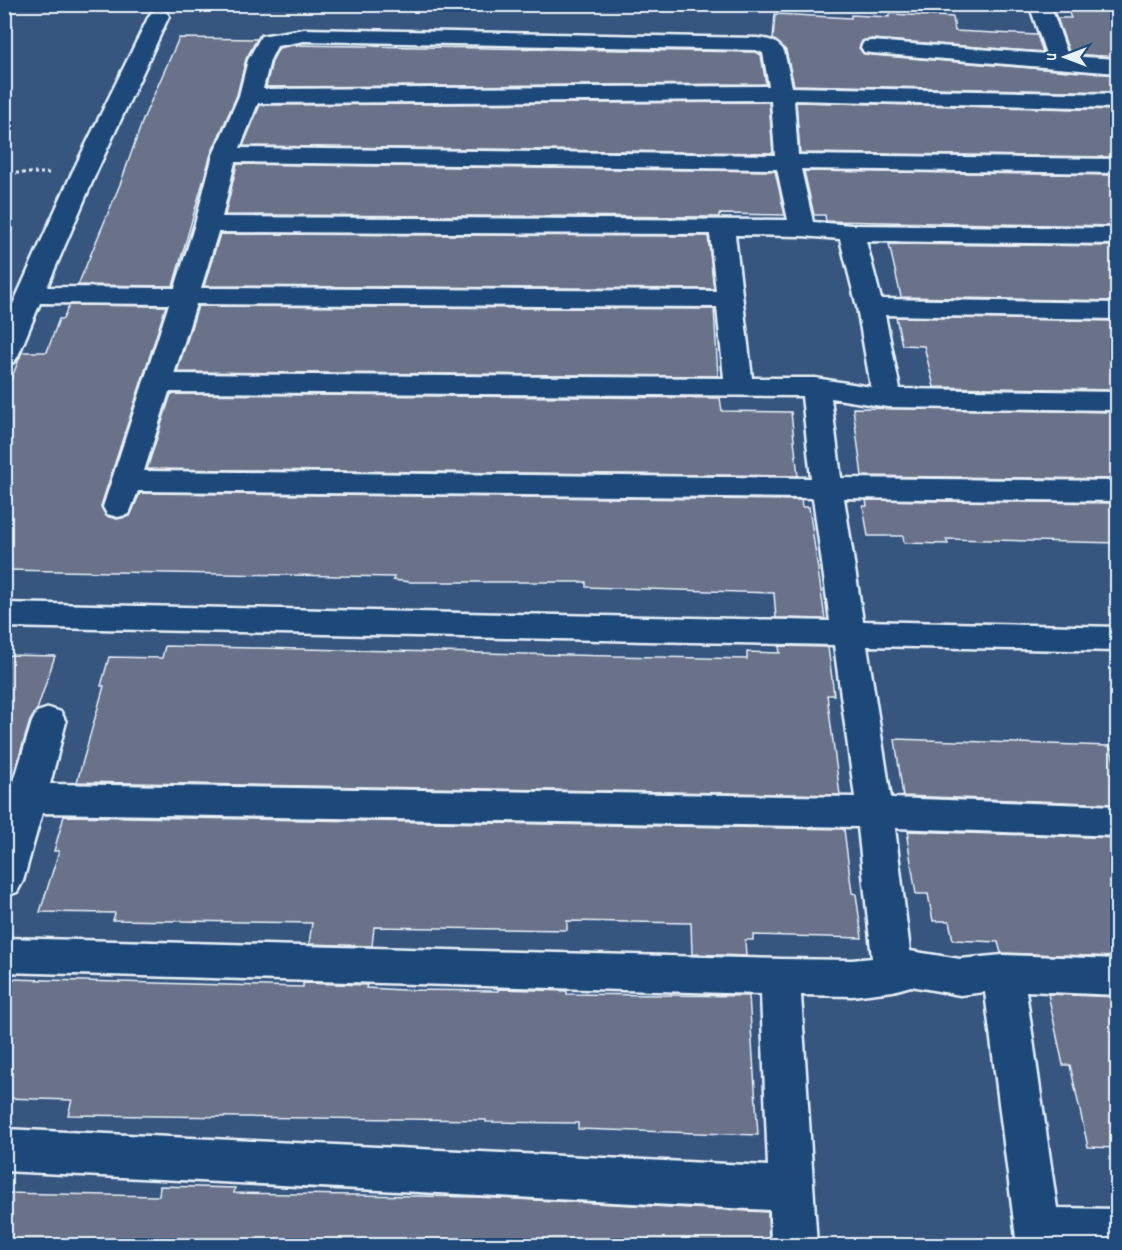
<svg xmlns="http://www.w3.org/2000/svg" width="1122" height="1250" viewBox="0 0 1122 1250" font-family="Dekko,sans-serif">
  <rect width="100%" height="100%" fill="#36567f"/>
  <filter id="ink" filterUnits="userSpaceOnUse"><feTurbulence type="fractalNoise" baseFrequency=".0167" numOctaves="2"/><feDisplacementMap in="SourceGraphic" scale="12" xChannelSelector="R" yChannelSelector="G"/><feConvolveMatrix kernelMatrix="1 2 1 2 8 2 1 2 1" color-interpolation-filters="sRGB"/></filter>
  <g filter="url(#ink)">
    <g fill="#6a728a" stroke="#e8f1f8" stroke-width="1.5">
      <polygon points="1065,4 1118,4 1118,57 1070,54 1057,18 1071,18"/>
      <polygon points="775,14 851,18 851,15 889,17 889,14 953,17 955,31 1037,35 1043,52 872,39 862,41 859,48 864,54 872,55 1118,75 1118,92 794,85 786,51 773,39"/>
      <polygon points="179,38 257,39 246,59 237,95 211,154 173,286 78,285 121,182 144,117"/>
      <polygon points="293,45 756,52 761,55 766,84 266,87 272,61 279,48"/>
      <polygon points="769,102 773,153 243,146 260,105"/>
      <polygon points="796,102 1118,110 1118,157 800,153"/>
      <polygon points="237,164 775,171 785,215 719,214 719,217 225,215"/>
      <polygon points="804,171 1118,175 1118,226 826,221 825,215 814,215"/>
      <polygon points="220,234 708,236 714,289 204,286"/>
      <polygon points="889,244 1118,246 1118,301 901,297"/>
      <polygon points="69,305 166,306 101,506 106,516 117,519 130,516 140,493 801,500 802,507 809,507 825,619 776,618 774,593 586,587 586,582 411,582 393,580 394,577 4,570 4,397 22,352 47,352 59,319 63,319"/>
      <polygon points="198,306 714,309 718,376 177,372"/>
      <polygon points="896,317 1118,321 1118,390 934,387 924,346 902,345"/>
      <polygon points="171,394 720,398 722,411 791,412 798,476 147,469"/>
      <polygon points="853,408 1118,412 1118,479 862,476"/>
      <polygon points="866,500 1118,503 1118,543 946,539 948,544 904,543 903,536 868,536 863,506 867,506"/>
      <polygon points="165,646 747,659 747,652 780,653 779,646 828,647 834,695 827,695 840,795 77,782 104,686 101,686 109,657 162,658"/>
      <polygon points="4,655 55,656 37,710 30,721 9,789 4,788"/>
      <polygon points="895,739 1110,746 1118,775 1118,804 903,796"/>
      <polygon points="64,816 844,829 852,893 856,894 862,938 753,935 753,940 745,940 746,956 692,954 691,923 567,921 567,930 374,927 372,946 309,944 312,923 113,920 115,913 40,912 59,851 54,851"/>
      <polygon points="908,831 1118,838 1118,957 1001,953 998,942 953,940 949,921 933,921 928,894 916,894 907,837 909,837"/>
      <polygon points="11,979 303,987 303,983 367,985 366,988 404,990 498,991 498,989 567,991 567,994 749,996 758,1135 578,1129 578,1123 486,1122 486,1120 68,1115 72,1100 4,1098 4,999"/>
      <polygon points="1048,994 1118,997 1118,1148 1088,1147 1070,1065 1063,1065"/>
      <polygon points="160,1186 235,1188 234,1193 476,1197 768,1212 769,1245 4,1245 4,1193 159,1196"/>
    </g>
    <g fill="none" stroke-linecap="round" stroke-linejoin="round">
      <g stroke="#e8f1f8" stroke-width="5">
        <g id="minor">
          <polygon points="1029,4 1050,4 1068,56 1118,59 1118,73 872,53 864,52 861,47 864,42 872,41 1046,54"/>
          <path d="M159,10L166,12L169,16L96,173L47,287L175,288L195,224L213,155L239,96L248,60L261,36L304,29L756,38C768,39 776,40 784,51L792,87L1118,94V108L794,100L798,155L1118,159V173L801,169L813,222L851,225L1118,228V244L866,241L881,299L1118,303V319L885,315L900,389L1118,392V410L887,407L831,398L841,478L1118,481V501L844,498L863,621L1118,627V651L867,646L891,798L1118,806V836L895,828L910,951L960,959L1003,955L1118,959V995L1026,991L1057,1208L1118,1209V1246H1017L985,992L960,995L911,986L893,991L852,996L801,995L817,1246H771L770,1210L4,1171V1129L768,1166L761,994L4,972V938L780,959L852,960L872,958L858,827L42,813L23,881L17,892L4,897V814L32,722L37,712L49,708L61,712L66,722L50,784L855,797L834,645L4,627V603L830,621L813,498L138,491L129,514L118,517L107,514L103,507L169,304L40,303L18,356L14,362L4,364V324L72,173L149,16L152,12ZM304,41L756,50L763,53L769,86L263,89L270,60L277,46ZM771,100L775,155L240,148L258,103ZM235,162L777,169L788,220L222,217ZM218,232L710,234L716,291L201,288ZM735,235L802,236L840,239L857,307L871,387L815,378H752ZM196,304L717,307L724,378L174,374ZM169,392L802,396L811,478L144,471Z"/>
        </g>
      </g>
      <polyline stroke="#e8f1f8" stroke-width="3" stroke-dasharray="3 3" stroke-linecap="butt" points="4,173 50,173"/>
      <use href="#minor" fill="#1f4a7a" fill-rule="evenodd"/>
    </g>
  </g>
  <rect width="1122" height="1250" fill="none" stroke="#1f4a7a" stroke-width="24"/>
  <rect x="12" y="12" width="1098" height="1226" fill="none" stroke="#e8f1f8" stroke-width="2" filter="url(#ink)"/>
  <g transform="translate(1065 57) rotate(270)" stroke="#1f4a7a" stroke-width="4.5" paint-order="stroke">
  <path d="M0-4.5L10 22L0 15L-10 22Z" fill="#e8f1f8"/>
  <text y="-9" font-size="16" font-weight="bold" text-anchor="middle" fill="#e8f1f8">U</text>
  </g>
</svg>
